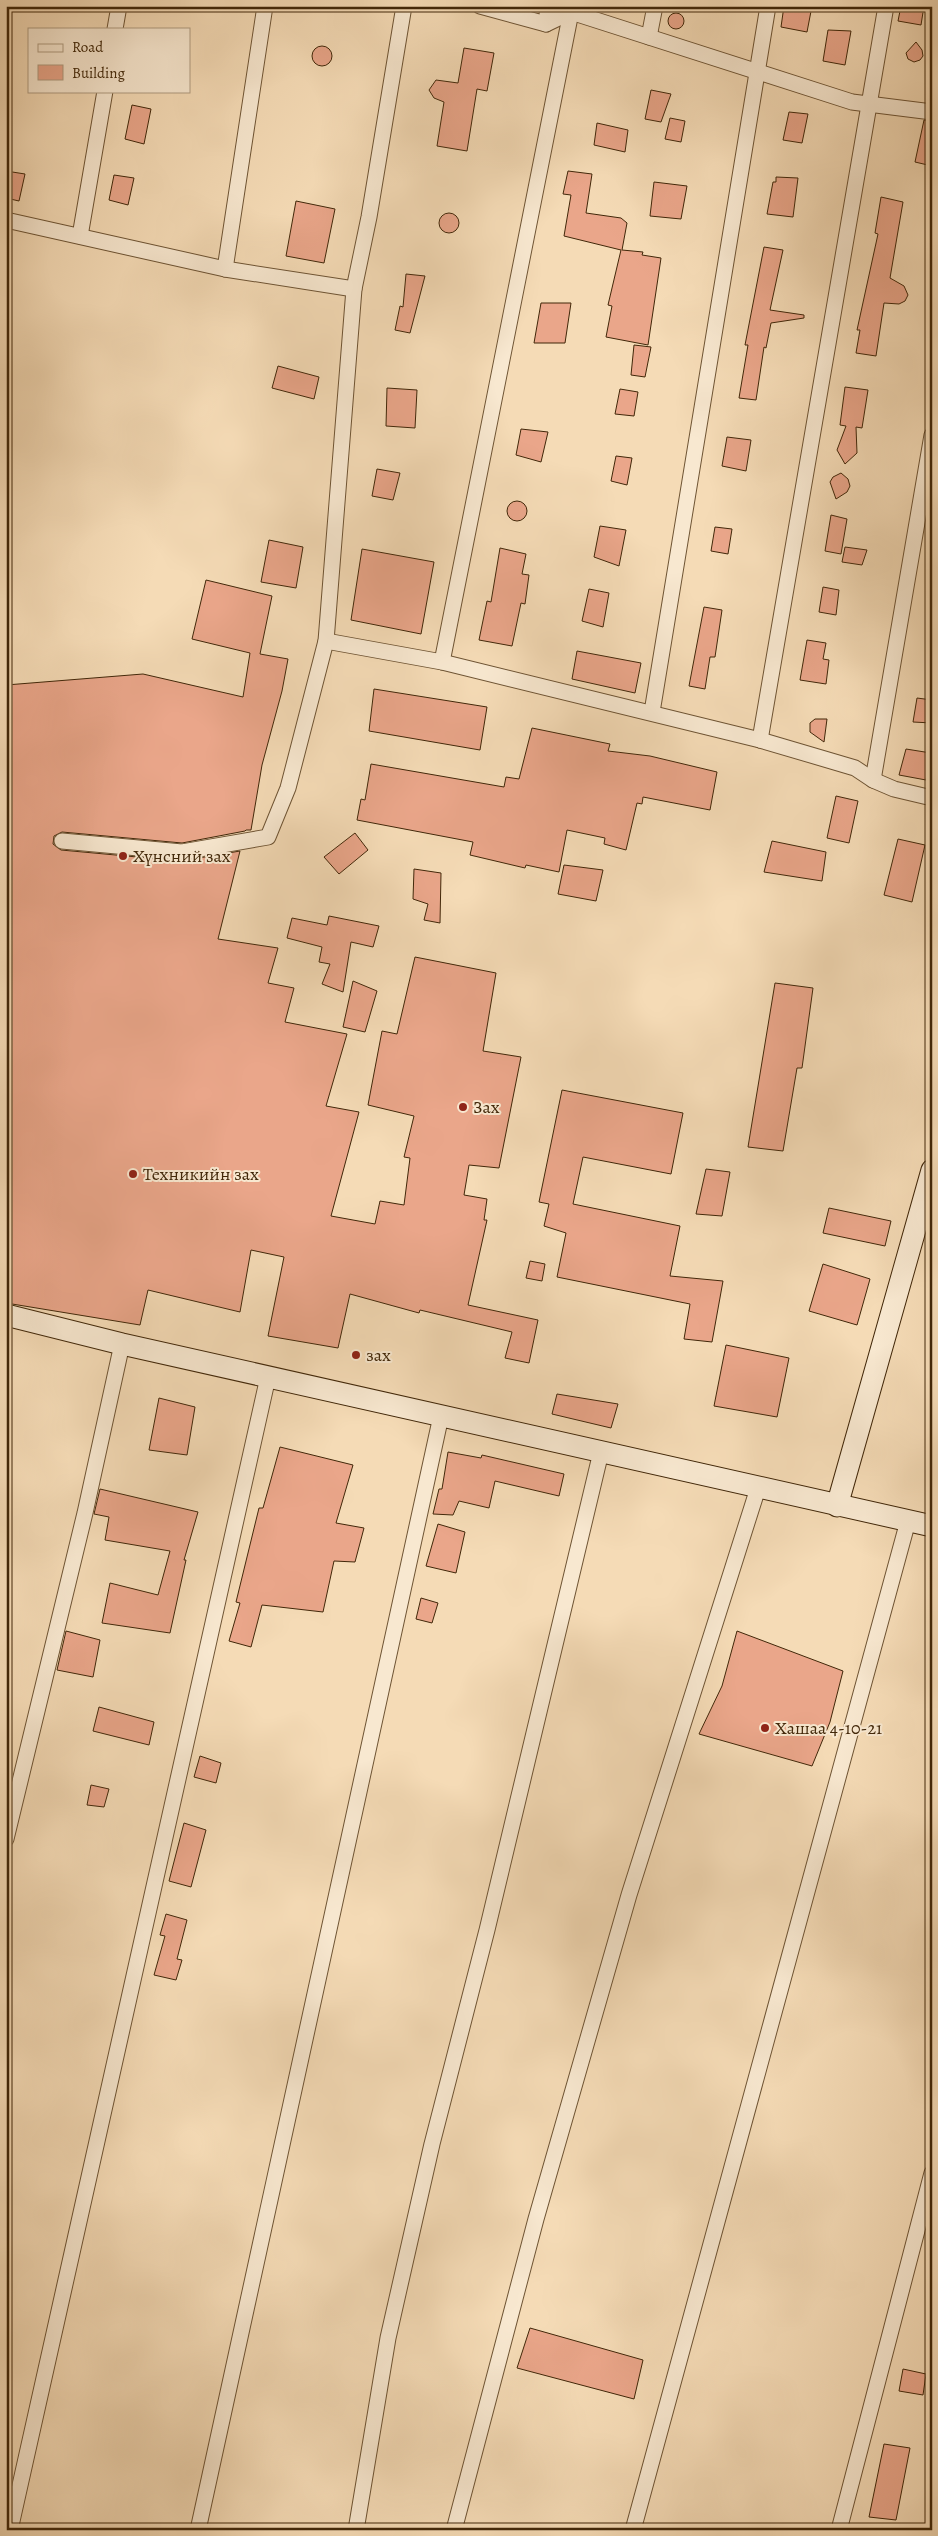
<svg xmlns="http://www.w3.org/2000/svg" width="938" height="2536" viewBox="0 0 938 2536" font-family="Alegreya,serif">
  <rect width="100%" height="100%" fill="#f5dbb6"/>
  <filter id="stains"><feTurbulence type="fractalNoise" baseFrequency=".004" numOctaves="4"/><feColorMatrix values="0 0 0 0 .2 0 0 0 0 .09 0 0 0 0 .02 0 0 0 .5 -.17"/></filter>
  <radialGradient id="worn" r=".72"><stop offset=".6" stop-color="#630" stop-opacity="0"/><stop offset="1" stop-color="#630" stop-opacity=".3"/></radialGradient>
  <g fill="#eaa68a" stroke="#412709">
    <polygon points="784,6 812,6 807,32 781,27"/>
    <polygon points="901,6 924,6 921,25 898,21"/>
    <circle cx="676" cy="21" r="8"/>
    <polygon points="828,30 851,31 845,65 823,61"/>
    <polygon points="916,42 922,50 923,56 920,60 914,62 908,59 906,53"/>
    <circle cx="322" cy="56" r="10"/>
    <polygon points="464,48 494,53 487,91 477,89 467,151 437,146 444,102 434,98 429,90 436,80 458,83"/>
    <polygon points="651,90 671,94 661,122 645,119"/>
    <polygon points="132,105 151,109 144,144 125,139"/>
    <polygon points="789,112 808,114 802,143 783,140"/>
    <polygon points="670,118 685,121 681,142 665,139"/>
    <polygon points="924,120 932,121 932,166 915,162"/>
    <polygon points="597,123 628,130 625,152 594,145"/>
    <polygon points="6,171 25,174 19,201 6,198"/>
    <polygon points="568,171 592,174 586,213 621,218 627,223 622,250 643,252 642,255 661,258 648,345 606,337 612,306 608,305 621,250 564,236 571,195 563,194"/>
    <polygon points="114,175 134,178 128,205 109,200"/>
    <polygon points="776,177 798,178 793,217 767,214 773,182 776,182"/>
    <polygon points="654,182 687,186 681,219 650,216"/>
    <polygon points="881,197 903,202 890,278 904,286 908,295 905,301 899,304 884,303 876,356 856,353 860,330 857,330 878,234 875,233"/>
    <polygon points="296,201 335,209 324,263 286,256"/>
    <circle cx="449" cy="223" r="10"/>
    <polygon points="764,247 783,250 770,310 804,315 804,318 771,323 766,348 764,347 756,400 739,398 748,345 745,345"/>
    <polygon points="406,274 425,276 410,333 395,330 400,306 403,307"/>
    <polygon points="541,303 571,303 565,343 534,343"/>
    <polygon points="634,345 651,347 645,377 631,375"/>
    <polygon points="278,366 319,377 314,399 272,388"/>
    <polygon points="845,387 868,390 862,428 856,427 857,453 845,464 837,450 846,426 840,425"/>
    <polygon points="387,388 417,390 415,428 386,426"/>
    <polygon points="620,389 638,392 634,416 615,414"/>
    <polygon points="521,429 548,432 541,462 516,455"/>
    <polygon points="727,437 751,440 746,471 722,466"/>
    <polygon points="616,456 632,458 627,485 611,481"/>
    <polygon points="377,469 400,473 393,500 372,496"/>
    <polygon points="841,473 848,479 850,486 847,492 836,499 830,482 833,477"/>
    <circle cx="517" cy="511" r="10"/>
    <polygon points="831,515 847,519 841,554 825,551"/>
    <polygon points="600,526 626,530 619,566 594,557"/>
    <polygon points="715,527 732,529 728,554 711,551"/>
    <polygon points="269,540 303,547 296,588 261,582"/>
    <polygon points="845,547 867,550 862,565 842,562"/>
    <polygon points="500,548 526,554 522,574 529,575 525,604 521,603 512,646 479,640 487,601 491,602"/>
    <polygon points="362,549 434,562 421,634 351,620"/>
    <polygon points="206,580 272,596 260,654 288,659 282,691 262,765 251,830 246,830 245,831 182,843 62,832 54,836 53,844 61,850 181,861 240,851 218,939 278,948 268,983 294,988 285,1022 347,1034 326,1106 359,1112 331,1216 375,1224 380,1201 404,1205 410,1158 404,1157 414,1116 368,1105 382,1031 397,1034 415,957 496,973 483,1051 521,1057 499,1168 469,1165 464,1195 487,1199 484,1220 487,1220 468,1305 538,1320 529,1363 505,1358 512,1332 420,1310 419,1313 350,1294 338,1348 268,1336 284,1257 251,1250 240,1312 148,1290 140,1325 6,1303 6,685 143,674 243,697 250,653 192,639"/>
    <polygon points="823,587 839,590 836,615 819,612"/>
    <polygon points="589,589 609,593 603,627 582,621"/>
    <polygon points="704,607 722,610 715,657 710,657 705,689 689,686"/>
    <polygon points="807,640 826,643 823,659 829,660 826,684 800,680"/>
    <polygon points="577,651 641,663 635,693 572,679"/>
    <polygon points="374,689 487,707 480,750 369,731"/>
    <polygon points="917,698 932,700 932,723 913,722"/>
    <polygon points="815,719 827,719 824,742 810,732 810,723"/>
    <polygon points="532,728 610,744 608,751 650,756 717,772 710,810 643,797 642,804 637,803 626,850 604,844 605,838 567,830 559,872 526,865 525,868 470,855 473,842 357,820 361,799 365,800 371,764 504,787 506,777 519,779"/>
    <polygon points="906,749 931,753 926,780 899,775"/>
    <polygon points="836,796 858,801 849,843 827,838"/>
    <polygon points="355,833 368,850 339,874 324,857"/>
    <polygon points="898,839 925,845 912,902 884,895"/>
    <polygon points="772,841 826,852 822,881 764,872"/>
    <polygon points="564,865 603,870 596,901 558,894"/>
    <polygon points="414,869 441,873 440,923 424,920 428,904 413,899"/>
    <polygon points="329,916 379,926 373,947 351,942 343,992 322,984 330,964 319,962 322,947 287,938 292,918 327,925"/>
    <polygon points="353,981 377,991 365,1032 343,1027"/>
    <polygon points="775,983 813,988 802,1068 797,1068 783,1151 748,1147"/>
    <polygon points="562,1090 683,1113 671,1174 583,1157 573,1204 680,1226 670,1276 723,1281 712,1342 684,1339 690,1304 557,1277 566,1233 544,1226 549,1204 539,1202"/>
    <polygon points="706,1169 730,1172 722,1216 696,1214"/>
    <polygon points="829,1208 891,1221 885,1246 823,1233"/>
    <polygon points="530,1261 545,1264 542,1281 526,1278"/>
    <polygon points="823,1264 870,1279 857,1325 809,1311"/>
    <polygon points="726,1345 789,1358 777,1417 714,1406"/>
    <polygon points="557,1394 618,1404 611,1428 552,1414"/>
    <polygon points="159,1398 195,1407 187,1455 149,1450"/>
    <polygon points="280,1447 353,1465 336,1523 364,1528 355,1562 334,1561 323,1612 262,1605 251,1647 229,1641 240,1603 236,1602 259,1508 263,1508"/>
    <polygon points="448,1452 481,1458 482,1455 564,1474 559,1496 495,1481 489,1508 459,1501 453,1515 433,1514 439,1489 442,1489"/>
    <polygon points="100,1489 198,1512 184,1560 186,1560 170,1633 102,1623 110,1583 158,1595 170,1551 105,1540 109,1517 94,1514"/>
    <polygon points="438,1524 465,1532 456,1573 426,1566"/>
    <polygon points="421,1598 438,1603 432,1623 416,1619"/>
    <polygon points="66,1631 100,1640 93,1677 57,1670"/>
    <polygon points="737,1631 843,1671 830,1722 812,1766 699,1734 722,1686"/>
    <polygon points="99,1707 154,1722 149,1745 93,1731"/>
    <polygon points="200,1756 221,1763 216,1783 194,1777"/>
    <polygon points="91,1785 109,1789 104,1807 87,1805"/>
    <polygon points="184,1823 206,1830 191,1887 169,1881"/>
    <polygon points="166,1914 187,1920 177,1959 182,1960 176,1980 154,1975 165,1936 160,1935"/>
    <polygon points="530,2328 643,2360 634,2399 517,2368"/>
    <polygon points="903,2369 926,2374 923,2395 899,2391"/>
    <polygon points="884,2444 910,2448 896,2520 869,2517"/>
  </g>
  <g fill="none" stroke-linecap="round" stroke-linejoin="round">
    <g stroke="#6e5434" stroke-width="17">
      <g id="street">
        <polyline points="480,6 546,24 571,12 852,102 932,112"/>
        <polyline points="546,24 548,6"/>
        <polyline points="115,29 119,6"/>
        <polyline points="649,37 655,6"/>
        <polyline points="6,220 225,269 354,289"/>
        <polyline points="80,236 105,91"/>
        <polyline points="225,269 265,6"/>
        <polyline points="326,641 442,662 760,740 855,768 873,780 894,789 932,798"/>
        <polyline points="442,662 571,12"/>
        <polyline points="653,706 768,6"/>
        <polyline points="760,740 886,6"/>
        <polyline points="873,780 932,435"/>
        <polyline points="62,841 182,852 268,837 288,788 326,641 354,289 369,217 404,6"/>
        <polyline points="6,1839 85,1513 122,1344"/>
        <polyline points="10,2530 268,1377"/>
        <polyline points="198,2530 441,1416"/>
        <polyline points="356,2530 388,2338 432,2144 487,1930 601,1452"/>
        <polyline points="454,2530 536,2219 629,1895 758,1488"/>
        <polyline points="633,2530 908,1521"/>
        <polyline points="839,2530 932,2173"/>
      </g>
    </g>
    <g stroke="#412709" stroke-width="23">
      <g id="secondary">
        <polyline points="6,1315 122,1344 932,1526"/>
        <polyline points="837,1506 932,1170"/>
      </g>
    </g>
    <use href="#street" stroke="#f8e8d0" stroke-width="15"/>
    <use href="#secondary" stroke="#f8e8d0" stroke-width="21"/>
  </g>
  <g fill="#8f2418" stroke="#f8e8d0" stroke-width="2">
    <circle cx="123" cy="856" r="5"/>
    <circle cx="463" cy="1107" r="5"/>
    <circle cx="133" cy="1174" r="5"/>
    <circle cx="356" cy="1355" r="5"/>
    <circle cx="765" cy="1728" r="5"/>
  </g>
  <g text-anchor="middle" stroke-width="4" stroke-linejoin="round" paint-order="stroke">
    <g font-size="18" fill="#412709" stroke="#f8e8d0" text-anchor="start">
      <text x="133" y="862">Хүнсний зах</text>
      <text x="473" y="1113">Зах</text>
      <text x="143" y="1180">Техникийн зах</text>
      <text x="366" y="1361">зах</text>
      <text x="775" y="1734">Хашаа 4-10-21</text>
    </g>
  </g>
  <rect width="938" height="2536" fill="none" stroke="#f5dbb6" stroke-width="25"/>
  <rect x="8" y="8" width="923" height="2521" fill="none" stroke="#412709" stroke-width="2.5"/>
  <rect x="12" y="12" width="913" height="2511" fill="none" stroke="#412709"/>
  <rect x="28" y="28" width="162" height="65" fill="#f8e8d0" stroke="#af9b80"/>
  <rect x="38" y="44" width="25" height="8" fill="#f8e8d0" stroke="#af9b80"/>
  <text x="72" y="52" font-size="15" fill="#412709">Road</text>
  <rect x="38" y="65" width="25" height="15" fill="#eaa68a" stroke="#af9b80"/>
  <text x="72" y="78" font-size="15" fill="#412709">Building</text>
  <rect width="100%" height="100%" filter="url(#stains)"/>
  <rect width="100%" height="100%" fill="url(#worn)"/>
</svg>
